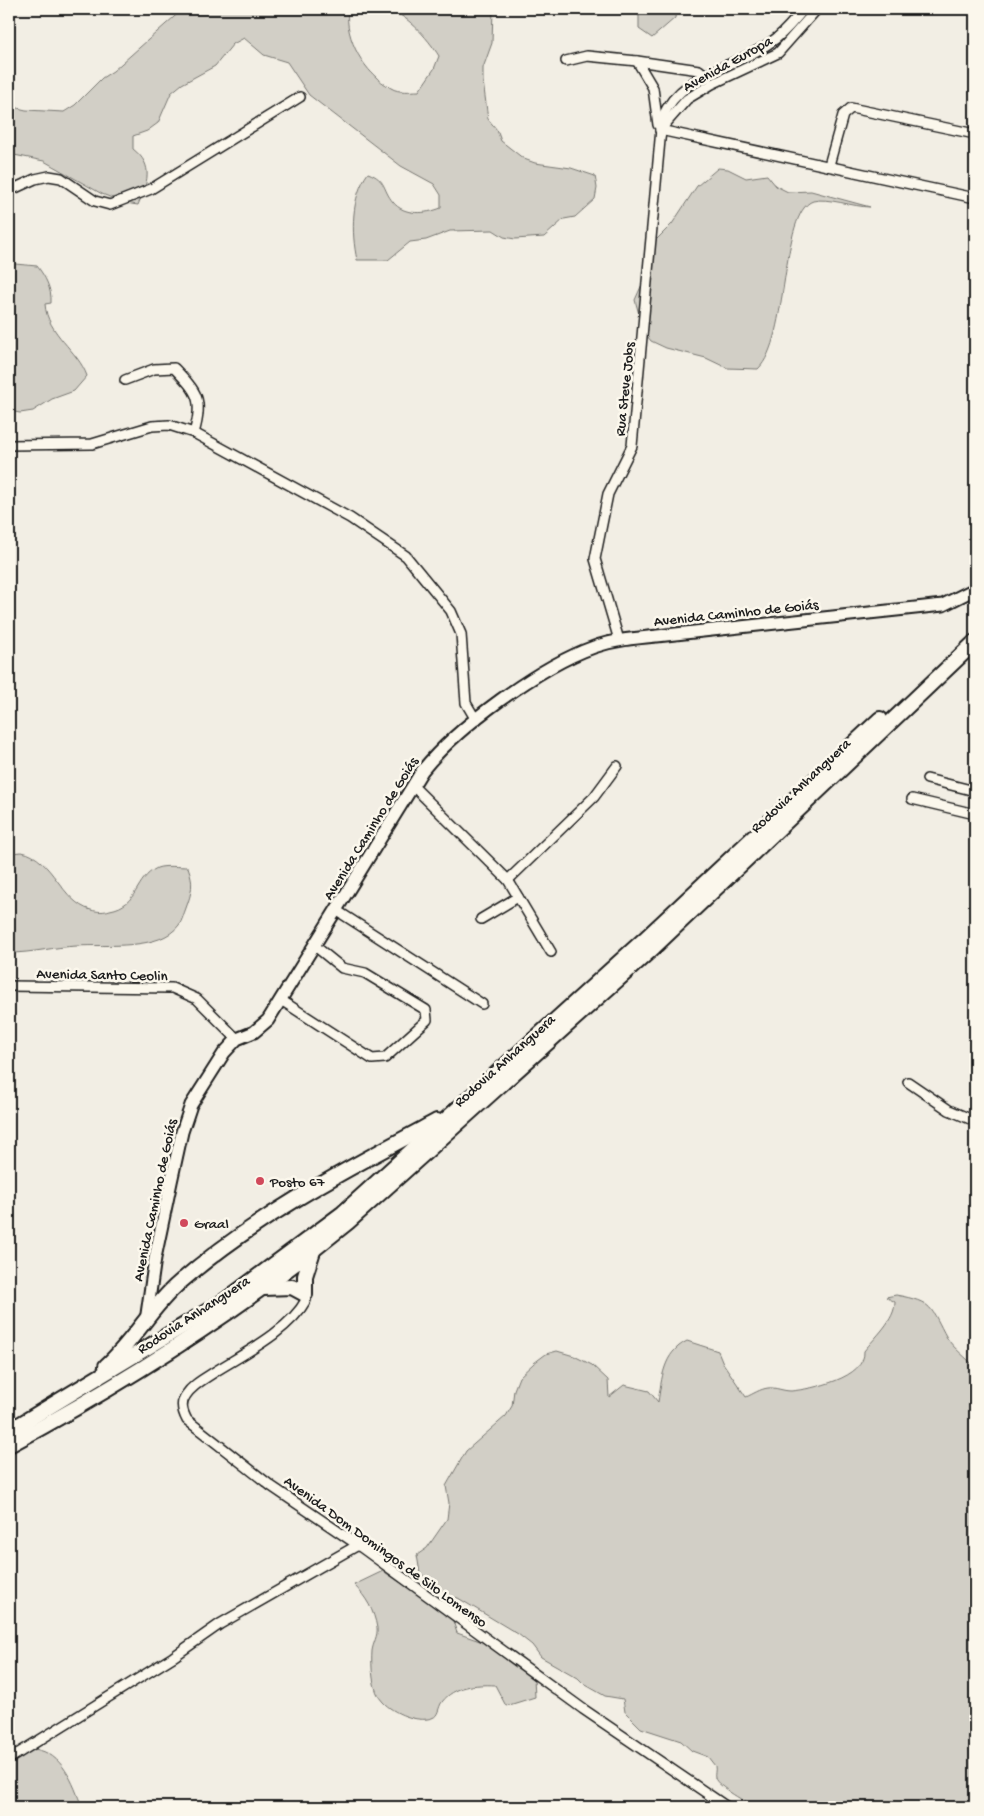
<svg xmlns="http://www.w3.org/2000/svg" width="984" height="1816" viewBox="0 0 984 1816" font-family="'Gochi Hand',sans-serif">
  <rect width="100%" height="100%" fill="#f2eee4"/>
  <filter id="ink" filterUnits="userSpaceOnUse"><feTurbulence type="fractalNoise" baseFrequency=".02" numOctaves="2"/><feDisplacementMap in="SourceGraphic" scale="10" xChannelSelector="R" yChannelSelector="G"/><feConvolveMatrix kernelMatrix="1 2 1 2 8 2 1 2 1" color-interpolation-filters="sRGB"/></filter>
  <g filter="url(#ink)">
    <g fill="#d2cfc6" stroke="#777671">
      <path d="M183,9H348C344,39 365,74 391,88C399,93 410,91 419,91L434,69L439,56C427,37 406,13 385,9H493L492,43L483,68V81L488,119L497,130L501,141L524,159L535,163L571,168L595,176L597,188L595,199L575,217L564,219L544,237L515,239L504,237L493,230L450,231L426,240L410,242L388,260H357C351,232 351,197 368,173C387,180 382,189 393,202C404,216 426,214 441,208V195L434,184L401,166L309,95L287,62L264,55L244,38L233,44L215,66L182,84L171,93L158,123L147,131L133,136V149C155,166 147,183 138,205L125,203L102,194L44,161L9,154V106L26,110L64,112L75,105L102,78L113,71Z"/>
      <polygon points="632,9 676,9 675,18 652,38 639,29 639,16"/>
      <path d="M718,168L728,169L746,178L767,175L776,186L788,192L811,191L870,207C854,207 827,197 813,201C780,212 789,340 758,369L727,368L706,358L666,348L651,341L644,332L635,300L648,271L656,240L672,224L697,186Z"/>
      <path d="M15,264L37,266C45,276 52,289 51,303L45,304C47,334 78,350 87,376L74,391L52,399L33,411L20,413L9,411V269Z"/>
      <path d="M22,852C53,858 61,902 91,910C98,912 104,912 110,910C139,905 134,879 157,868C165,865 179,867 188,867C194,883 192,892 186,908C184,913 182,921 179,925C160,951 106,944 77,946C54,947 32,953 9,953V853Z"/>
      <path d="M896,1295C934,1302 930,1307 947,1338C953,1348 967,1358 975,1367V1807H756C748,1804 717,1786 715,1778C714,1775 716,1770 715,1766L708,1757L692,1751L681,1741L641,1728L625,1712L623,1699L605,1696L584,1684L578,1678L541,1657L532,1645L518,1634L458,1598L448,1596L420,1573L417,1555L427,1548L447,1519L449,1503L446,1486L466,1451L506,1416L512,1406L514,1390L519,1377L534,1363L546,1354L557,1351L574,1356L592,1365L608,1380L609,1397L624,1385L649,1391L658,1402C662,1378 663,1353 687,1341L718,1351L723,1363L746,1397C753,1394 760,1389 768,1388C775,1387 783,1391 791,1391C812,1389 866,1378 864,1351C875,1337 895,1320 895,1302L886,1297Z"/>
      <path d="M383,1571L447,1613L453,1621L457,1633L494,1646L534,1678L535,1697L506,1706L495,1685C476,1684 454,1686 442,1702C438,1707 439,1716 432,1718C417,1723 393,1713 383,1702C372,1692 371,1665 372,1651C373,1643 378,1636 377,1628C374,1610 366,1597 354,1585Z"/>
      <path d="M34,1749C63,1753 73,1783 82,1807H9V1759Z"/>
    </g>
    <g fill="none" stroke-linecap="round" stroke-linejoin="round">
      <g stroke="#1c1c1c" stroke-width="12">
        <g id="minor">
          <polyline points="566,61 587,56 637,61 699,70 708,77"/>
          <polyline points="637,61 653,88 658,125"/>
          <polyline points="660,130 975,198"/>
          <polyline points="660,130 687,99 712,84 778,53 817,9"/>
          <polyline points="829,165 843,115 851,108 975,134"/>
          <polyline points="9,191 35,179 49,176 61,178 95,201 110,205 151,189 300,97"/>
          <path d="M125,380L154,369L174,368C197,392 204,399 194,433"/>
          <polyline points="9,445 92,444 152,426 169,425 194,433 350,518 406,556 451,611 461,634 466,703 476,720"/>
          <path d="M619,640L595,559L608,494L632,446L662,118C681,72 735,69 771,42C784,34 794,20 804,9"/>
          <polyline points="927,779 975,791"/>
          <polyline points="413,786 508,880 551,952"/>
          <polyline points="912,799 975,814"/>
          <polyline points="508,880 594,797 617,766"/>
          <polyline points="336,910 482,1004"/>
          <polyline points="481,919 518,897"/>
          <polyline points="9,986 172,988 197,999 237,1039"/>
          <polyline points="281,1000 372,1059 385,1058 427,1020 426,1010 365,973 342,968 315,946"/>
          <polyline points="908,1082 949,1110 975,1121"/>
          <path d="M305,1294L306,1300C290,1330 245,1353 216,1371C206,1378 193,1384 186,1395C180,1403 182,1411 187,1420L271,1486L358,1545L583,1709L727,1807"/>
          <polyline points="9,1759 173,1657 220,1624 358,1545"/>
        </g>
      </g>
      <g stroke="#1c1c1c" stroke-width="15">
        <path id="major" d="M146,1321L155,1258L171,1182L182,1132L191,1105L224,1053L237,1039L254,1032L268,1020L422,771C457,727 540,666 594,647C614,640 636,638 657,636L943,605L975,589"/>
      </g>
      <g stroke="#1c1c1c" stroke-width="18">
        <g id="highway">
          <polyline points="263,1288 292,1287 305,1294"/>
          <polyline points="305,1294 305,1276 313,1251"/>
          <path d="M106,1366C134,1341 151,1307 179,1283C256,1216 347,1169 437,1121"/>
          <polyline points="9,1431 226,1300 343,1213 646,938 880,719"/>
          <path d="M9,1445C128,1381 243,1308 348,1222L654,947L975,642"/>
        </g>
      </g>
      <use href="#minor" stroke="#fbf7ec" stroke-width="9"/>
      <use href="#major" stroke="#fbf7ec" stroke-width="11"/>
      <use href="#highway" stroke="#fbf7ec" stroke-width="14"/>
    </g>
  </g>
  <g fill="#d1495b" stroke="#fbf7ec" stroke-width="2">
    <circle cx="260" cy="1181" r="5"/>
    <circle cx="184" cy="1223" r="5"/>
  </g>
  <g text-anchor="middle" stroke-width="5" stroke-linejoin="round" paint-order="stroke">
    <g font-size="15" fill="#1c1c1c" stroke="#fbf7ec">
      <text transform="translate(727 63) rotate(-29)" y="5">Avenida Europa</text>
      <text transform="translate(624 389) rotate(-84)" y="5">Rua Steve Jobs</text>
      <text transform="translate(736 612) rotate(-6)" y="5">Avenida Caminho de Goiás</text>
      <text transform="translate(800 785) rotate(-43)" y="5">Rodovia Anhanguera</text>
      <text transform="translate(370 828) rotate(-58)" y="5">Avenida Caminho de Goiás</text>
      <text transform="translate(102 974) rotate(1)" y="5">Avenida Santo Ceolin</text>
      <text transform="translate(504 1060) rotate(-42)" y="5">Rodovia Anhanguera</text>
      <text transform="translate(154 1200) rotate(-78)" y="5">Avenida Caminho de Goiás</text>
      <text transform="translate(193 1314) rotate(-33)" y="5">Rodovia Anhanguera</text>
      <text transform="translate(386 1551) rotate(36)" y="5">Avenida Dom Domingos de Silo Lomenso</text>
    </g>
    <g font-size="15" fill="#1c1c1c" stroke="#fbf7ec" text-anchor="start">
      <text x="270" y="1186">Posto 67</text>
      <text x="194" y="1228">Graal</text>
    </g>
  </g>
  <rect width="984" height="1816" fill="none" stroke="#fbf7ec" stroke-width="30"/>
  <rect x="15" y="15" width="954" height="1786" fill="none" stroke="#1c1c1c" stroke-width="2" filter="url(#ink)"/>
</svg>
